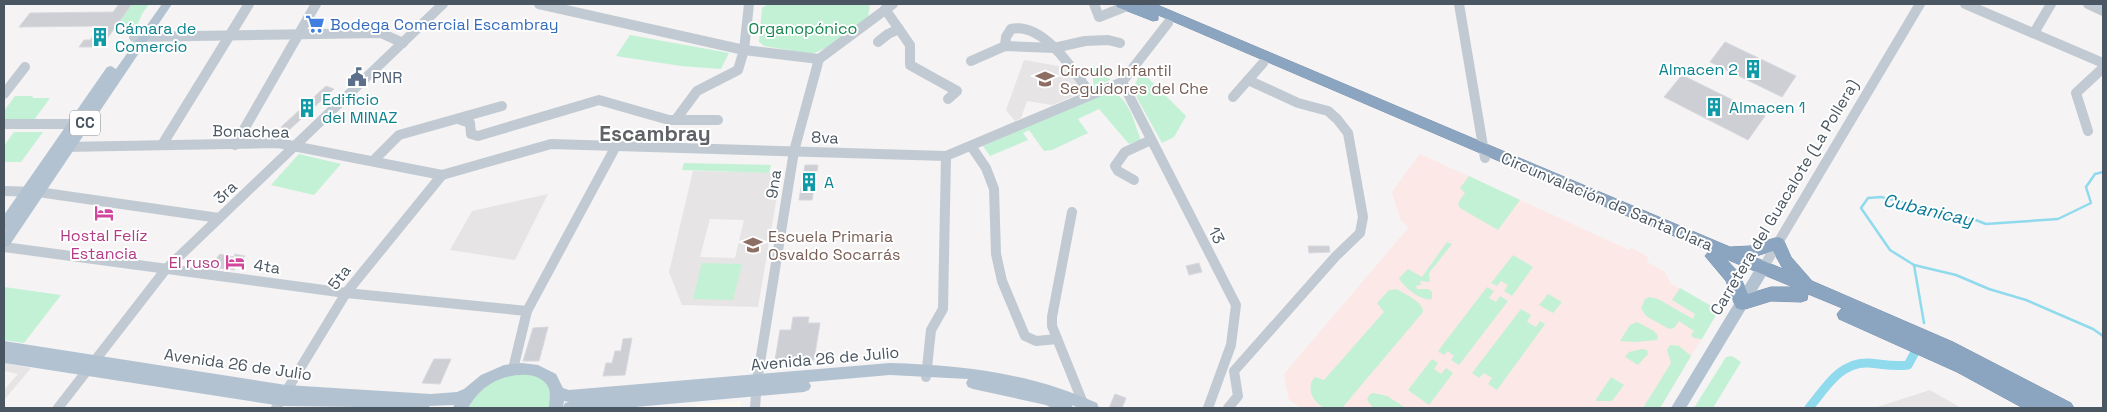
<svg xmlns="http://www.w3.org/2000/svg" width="2107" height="412" viewBox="0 0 2107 412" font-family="'Space Grotesk',sans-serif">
  <rect width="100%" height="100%" fill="#f5f3f3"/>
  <polygon fill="#fdf9ef" points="741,401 740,408 696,408 696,405"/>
  <g fill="#e6e4e5" fill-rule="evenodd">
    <polygon points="1024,60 1064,67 1084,92 1052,105 1027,101 1021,118 1015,121 1006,110"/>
    <path d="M693,171L781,173L758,307L682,305L669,272ZM710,219L744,220L735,258L700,257Z"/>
    <polygon points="548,194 515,260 450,250 472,211"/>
    <polygon points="4,363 31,368 4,400 4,390 18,374 4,371"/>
    <polygon points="1930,390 1961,408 1874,408"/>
  </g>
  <polygon fill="#fce8e6" points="1420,154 1629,250 1632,248 1648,257 1647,262 1665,272 1671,284 1713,307 1717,313 1660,408 1301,408 1289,400 1284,374 1409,227 1401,221 1392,192"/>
  <g fill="#c3f1d5">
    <polygon points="132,4 149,4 142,14 137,26 116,26"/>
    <polygon points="768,4 870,4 868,18 826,48 812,54 764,46 759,42 762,8"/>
    <polygon points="630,35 729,53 721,69 681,66 616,56"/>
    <polygon points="1108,66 1110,80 1094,87 1091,67"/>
    <polygon points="1141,71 1186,116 1174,137 1162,143 1137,98 1134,87"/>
    <path d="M1113,92C1130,100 1134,123 1141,140L1129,144L1099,109L1078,119L1088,133L1052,150L1044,151L1029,130L1023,133L1028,140L990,156L983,146L1104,94Z"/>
    <polygon points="15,96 33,96 32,98 50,98 34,120 4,120 4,111"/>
    <polygon points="14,132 43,132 21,162 4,162 4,146"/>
    <polygon points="299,154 341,164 314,195 271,185"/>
    <polygon points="684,163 771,165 769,173 682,170"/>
    <polygon points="1469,176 1520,200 1498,230 1460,208 1458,203 1465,193 1460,188"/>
    <path d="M1447,242L1452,244L1429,273L1430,282L1420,281L1421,285L1416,286L1417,289H1428L1432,292V299C1422,302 1403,287 1399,278L1408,269L1422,277Z"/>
    <polygon points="1513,255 1533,267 1512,296 1504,291 1508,285 1501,281 1497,286 1491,283"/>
    <polygon points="702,263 742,264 733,300 693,299"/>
    <polygon points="4,287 61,295 24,343 4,340"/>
    <polygon points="1487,287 1494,291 1489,298 1496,302 1500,296 1508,301 1459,365 1451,360 1454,356 1448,351 1444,355 1438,351"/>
    <polygon points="1680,288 1713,307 1717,313 1702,339 1694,338 1691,335 1694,331 1679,321 1674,328 1669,329 1646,316 1641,308 1645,299 1649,297 1658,299 1693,319 1695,314 1672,300"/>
    <path d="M1397,289C1405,295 1423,301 1423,312L1342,408C1337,408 1329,409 1325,408C1313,403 1305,387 1315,377L1324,380L1384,312L1377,303L1389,290Z"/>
    <polygon points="1548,294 1562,302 1553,313 1539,305"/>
    <polygon points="1521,309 1531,315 1527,322 1536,327 1540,321 1545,324 1497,390 1488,384 1492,378 1484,373 1479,378 1472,373"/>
    <polygon points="1637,322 1654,331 1658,336 1657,340 1635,342 1620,341 1630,325"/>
    <polygon points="1670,345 1679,346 1691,356 1660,408 1643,408 1671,363 1667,350"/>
    <polygon points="1642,349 1647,350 1648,354 1638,365 1625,357 1629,352"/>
    <polygon points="1732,356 1741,362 1713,408 1694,408 1726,357"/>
    <polygon points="1432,359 1438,363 1434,369 1441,374 1446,368 1453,373 1429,405 1408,390"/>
    <path d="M534,373C548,383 553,390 551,408H463L495,376Z"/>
    <polygon points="1611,377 1624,385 1612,401 1595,401"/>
    <polygon points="1373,393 1387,396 1406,408 1373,408 1367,400 1369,395"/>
  </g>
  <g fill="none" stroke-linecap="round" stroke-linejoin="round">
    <g stroke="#90daee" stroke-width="2.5">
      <polyline points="1914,265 1956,275 1989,289 2026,300 2093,329 2103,336"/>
      <polyline points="1924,323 1914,265 1890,250 1861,208 1868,198 1881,197 1932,209 1954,218 1973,219 1986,224 2058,219 2091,203 2086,187 2095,174 2103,172"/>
    </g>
    <path stroke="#90daee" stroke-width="9" d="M1809,408C1825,389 1840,361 1869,363C1882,364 1894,367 1908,365L1914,354"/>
  </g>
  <g fill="#cdcfd5" stroke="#d7d9de">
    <polygon points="119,4 132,4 101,47 79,47 84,40 90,40 100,26 19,27 30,13 113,12"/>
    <polygon points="1725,42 1796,76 1782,97 1710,62"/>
    <polygon points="1682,75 1765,116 1748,140 1664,97"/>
    <polygon points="326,86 334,89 289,130 281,127"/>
    <polygon points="805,165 818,165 812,200 799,200"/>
    <polygon points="1308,246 1329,246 1330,252 1309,253"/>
    <polygon points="220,254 234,257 235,254 245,256 234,270 209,267"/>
    <polygon points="1199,263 1202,272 1189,275 1186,266"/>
    <polygon points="793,317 809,317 808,323 820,323 814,360 775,360 780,330 791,330"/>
    <polygon points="548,327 539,361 523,361 533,328"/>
    <polygon points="632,338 625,375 603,376 606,363 612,363 615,351 621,351 623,339"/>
    <polygon points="434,359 451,359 440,384 422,383"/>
    <polygon points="1115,394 1126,398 1122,408 1109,408"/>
  </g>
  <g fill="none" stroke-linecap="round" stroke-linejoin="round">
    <g stroke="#7690ad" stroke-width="1">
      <path id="highway" d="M1116,4H1133L1139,6L1138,4H1155L1730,247L1750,246L1778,237L1783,239L1791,257L1812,281L1953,342L2071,403L2074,408H2023L1957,372L1839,319L1837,314L1842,308L1808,294L1807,300L1801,302L1771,301L1742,310L1736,308L1726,281L1705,256L1709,251L1158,15V20L1153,21L1117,7ZM1773,251L1783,269L1754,257ZM1726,259L1793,287H1771L1748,294L1738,272Z"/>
    </g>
    <g stroke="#c1cad2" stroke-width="10">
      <polyline points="539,4 744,50 819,59"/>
      <polyline points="1094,4 1099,17 1127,6"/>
      <polyline points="1459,4 1485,158"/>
      <polyline points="1965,4 2103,63"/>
      <polyline points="2088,4 2103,11"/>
      <polyline points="885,9 910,45 910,65 957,91 948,99"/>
      <polyline points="2034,33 2051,4"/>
      <polyline points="134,37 381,33 403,43"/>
      <polyline points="878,42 888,34 899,29"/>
      <path d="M1005,46L1006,37L1011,29C1044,22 1074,71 1091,95"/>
      <polyline points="971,61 1005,46 1054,48 1085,41 1108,40 1120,43"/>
      <polyline points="1122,82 1236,305 1231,345 1208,408"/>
      <polyline points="4,94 25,67"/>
      <polyline points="1233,97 1263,63"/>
      <polyline points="677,118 697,91 738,70 744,50 749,4"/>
      <polyline points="458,119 470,123 471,134 478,136 599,100 669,120 718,120"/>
      <polyline points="4,124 73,124"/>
      <polyline points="2088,131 2076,93 2103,68"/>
      <polyline points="162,145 249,4"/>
      <polyline points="235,145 316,4"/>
      <polyline points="971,146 986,168 994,189 996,254 1002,281 1025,336 1036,341 1057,339"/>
      <polyline points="64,147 278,143 442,175 551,144 946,156 1122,82 1168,23"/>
      <polyline points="373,161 399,135 502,106"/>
      <polyline points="1134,180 1118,171 1115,166 1125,152 1151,140"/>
      <polyline points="4,191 38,192 219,218"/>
      <polyline points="1072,212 1052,317 1052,326 1083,403"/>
      <polyline points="4,247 346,293 527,311"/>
      <polyline points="1763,268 1920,4"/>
      <polyline points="513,369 527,311 616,146"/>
      <polyline points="926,377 931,330 943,309 946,156"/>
      <polyline points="58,408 166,269 443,4"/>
      <polyline points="276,408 346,293 442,175"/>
      <polyline points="755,408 757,381 794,151 819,59 893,4"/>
      <polyline points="1228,408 1238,396 1234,371 1336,256 1360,233 1363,217 1348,133 1337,119 1328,111 1298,103 1248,80"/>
    </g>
    <g fill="#b3c2d1" fill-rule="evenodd">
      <polygon points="162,4 172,4 9,246 4,247 4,232 6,230 4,230 4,215 107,67 111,66 116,69"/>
      <polygon points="1763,263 1768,264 1770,268 1768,272 1686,408 1671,408 1758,264"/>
      <path d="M4,341L286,385L431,394L457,392L464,389L481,375L504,365L522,363L538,365L556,374L563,388L569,390L890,363C962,365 1031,373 1097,403L1099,408H1078L1072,405L1073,408H1052L1046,405L973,389L968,387L966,383L968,379L890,375L809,382L811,386L809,390L804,392L624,408H549C549,402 551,394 549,389C541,368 507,374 492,383C481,389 474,398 468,408H453L454,405L429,406L430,408L281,406L4,363ZM564,401L569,402L565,403L563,407Z"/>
    </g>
    <use href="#highway" fill="#8ba5c1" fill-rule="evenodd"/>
  </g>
  <defs>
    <g id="supermarket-bare" transform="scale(1.5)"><path d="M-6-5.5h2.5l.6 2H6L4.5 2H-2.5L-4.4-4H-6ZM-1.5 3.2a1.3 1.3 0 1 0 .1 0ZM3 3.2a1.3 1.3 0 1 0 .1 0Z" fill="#3f7fe0" stroke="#fff" stroke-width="2.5" paint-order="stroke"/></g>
    <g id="building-bare" transform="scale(1.5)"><path d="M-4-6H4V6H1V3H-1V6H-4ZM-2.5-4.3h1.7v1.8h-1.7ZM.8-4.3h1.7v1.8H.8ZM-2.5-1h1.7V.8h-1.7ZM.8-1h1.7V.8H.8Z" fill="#0f9aa8" stroke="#fff" stroke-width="2.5" paint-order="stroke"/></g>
    <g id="civic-bare" transform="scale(1.5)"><path d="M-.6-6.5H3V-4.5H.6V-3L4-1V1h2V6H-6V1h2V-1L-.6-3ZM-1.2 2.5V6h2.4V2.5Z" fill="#5c6f8a" stroke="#fff" stroke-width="2.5" paint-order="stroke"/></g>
    <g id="school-bare" transform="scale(1.5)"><path d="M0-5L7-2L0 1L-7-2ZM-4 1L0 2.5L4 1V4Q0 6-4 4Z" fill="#8d6e63" stroke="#fff" stroke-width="2.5" paint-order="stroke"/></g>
    <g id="hotel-bare" transform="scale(1.5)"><path d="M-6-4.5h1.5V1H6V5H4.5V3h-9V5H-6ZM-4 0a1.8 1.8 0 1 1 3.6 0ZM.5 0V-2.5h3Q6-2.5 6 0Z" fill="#d1479c" stroke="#fff" stroke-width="2.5" paint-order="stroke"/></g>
  </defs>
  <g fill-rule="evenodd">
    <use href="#supermarket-bare" x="315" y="24"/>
    <use href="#building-bare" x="100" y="37"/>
    <use href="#building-bare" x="1753" y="69"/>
    <use href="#civic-bare" x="357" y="77"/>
    <use href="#school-bare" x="1045" y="79"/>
    <use href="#building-bare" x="1714" y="107"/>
    <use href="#building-bare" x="307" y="108"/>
    <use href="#building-bare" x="809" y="182"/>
    <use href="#hotel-bare" x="104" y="213"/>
    <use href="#school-bare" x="753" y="245"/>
    <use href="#hotel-bare" x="235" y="262"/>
  </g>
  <g text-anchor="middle" stroke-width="4" stroke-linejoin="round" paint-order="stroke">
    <rect fill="#fff" stroke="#808990" stroke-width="1" x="70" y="110.5" width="30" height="25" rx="4"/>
    <g font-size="15" font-weight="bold" fill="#4a5661">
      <text x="85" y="128">CC</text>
    </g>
    <g font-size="16" fill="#366cbe" stroke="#fff" text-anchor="start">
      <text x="330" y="30">Bodega Comercial Escambray</text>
    </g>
    <g font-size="16" fill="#0d838f" stroke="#fff" text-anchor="start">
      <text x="115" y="34">Cámara de<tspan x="115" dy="18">Comercio</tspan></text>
      <text x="1738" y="75" text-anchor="end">Almacen 2</text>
      <text x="322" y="105">Edificio<tspan x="322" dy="18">del MINAZ</tspan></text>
      <text x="1729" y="113">Almacen 1</text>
      <text x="824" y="188">A</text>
    </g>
    <g font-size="16" fill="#17864f" stroke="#fff">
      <text x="803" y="34">Organopónico</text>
    </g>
    <g font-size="16" fill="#785e54" stroke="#fff" text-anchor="start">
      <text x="1060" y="76">Círculo Infantil<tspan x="1060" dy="18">Seguidores del Che</tspan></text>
      <text x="768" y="242">Escuela Primaria<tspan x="768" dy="18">Osvaldo Socarrás</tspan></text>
    </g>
    <g font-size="16" fill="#4e5e75" stroke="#fff" text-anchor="start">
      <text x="372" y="83">PNR</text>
    </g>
    <g font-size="16" fill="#4a5661" stroke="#fff">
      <text transform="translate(251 131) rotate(1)" y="6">Bonachea</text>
      <text transform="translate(825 137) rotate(2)" y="6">8va</text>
      <text transform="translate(773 184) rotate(-81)" y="6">9na</text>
      <text transform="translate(225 192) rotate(-44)" y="6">3ra</text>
      <text transform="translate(1784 197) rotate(-59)" y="6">Carretera del Guacalote (La Pollera)</text>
      <text transform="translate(1607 201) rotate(23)" y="6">Circunvalación de Santa Clara</text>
      <text transform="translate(1217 235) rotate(63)" y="6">13</text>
      <text transform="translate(267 266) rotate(8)" y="6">4ta</text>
      <text transform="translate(339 277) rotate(-53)" y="6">5ta</text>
      <text transform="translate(825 358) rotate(-5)" y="6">Avenida 26 de Julio</text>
      <text transform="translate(238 364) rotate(8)" y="6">Avenida 26 de Julio</text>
    </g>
    <g font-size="16" fill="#b23c85" stroke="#fff">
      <text x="104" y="241">Hostal Felíz<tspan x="104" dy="18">Estancia</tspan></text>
      <text x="220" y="268" text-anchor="end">El ruso</text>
    </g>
    <g font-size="18" font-style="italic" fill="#0c7c9b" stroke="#fff">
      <text transform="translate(1928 210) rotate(13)" y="6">Cubanicay</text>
    </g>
    <g font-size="21" font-weight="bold" fill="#5f6368" stroke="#fff">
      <text x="655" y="141">Escambray</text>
    </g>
  </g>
  <rect width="2107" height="412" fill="none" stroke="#4a5661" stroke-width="10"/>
</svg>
